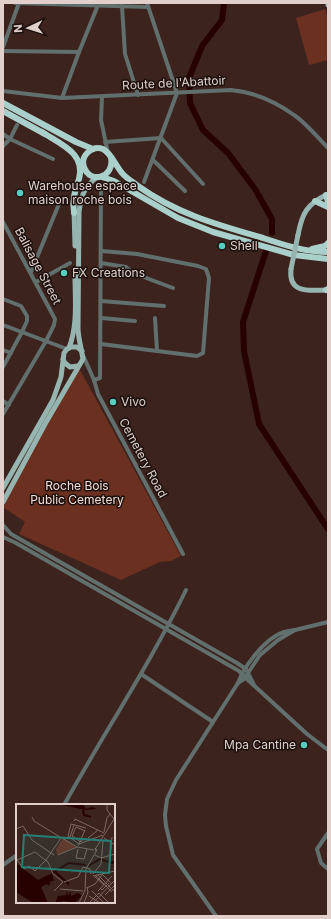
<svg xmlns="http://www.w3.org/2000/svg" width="331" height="919" viewBox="0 0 331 919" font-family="Inter,sans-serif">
  <rect width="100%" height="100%" fill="#3c231d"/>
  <g fill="#6c3021">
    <polygon points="325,9 328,19 328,60 309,65 296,18"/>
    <polygon points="79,368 181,556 171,561 160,562 121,580 19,534 25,522 3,507 14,482"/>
  </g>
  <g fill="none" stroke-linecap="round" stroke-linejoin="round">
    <g stroke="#270000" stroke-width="6">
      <polyline points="224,3 222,20 202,46 189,78 190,103 203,130 228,153 255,189 272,219 272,233"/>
      <polyline points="266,251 243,322 244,351 259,424 328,529"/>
    </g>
    <g stroke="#616f6d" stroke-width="4">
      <polyline points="15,3 148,7"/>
      <polyline points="122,6 125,54 138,95"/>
      <polyline points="3,47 19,3"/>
      <polyline points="3,51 79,52"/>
      <path d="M3,91L62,98L231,90C253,92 276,102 294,115C306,123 318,138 328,148"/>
      <polyline points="102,97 101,120 108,153"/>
      <polyline points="62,98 79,52 98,5"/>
      <polyline points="3,134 10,139 53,159"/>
      <polyline points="105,142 161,138 203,184"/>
      <polyline points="3,146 10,139 17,125"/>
      <polyline points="153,160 185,191"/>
      <polyline points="144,182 177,93 147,3"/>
      <polyline points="3,222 55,319 54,325 46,341 3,414"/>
      <polyline points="101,263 126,267 133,273 173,288"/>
      <polyline points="31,272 59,204"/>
      <polyline points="36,282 70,263"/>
      <polyline points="3,299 21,306 27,316 27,321 22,332 3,367"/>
      <polyline points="101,301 164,306"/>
      <polyline points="101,318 135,321"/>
      <polyline points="155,318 157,351"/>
      <polyline points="3,325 67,349"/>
      <polyline points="101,344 197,356 203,353 209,278 206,269 198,266 137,254 101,251"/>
      <polyline points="3,350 11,353"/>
      <polyline points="83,355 94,380 98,394 183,554"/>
      <polyline points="94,380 100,378 101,184"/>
      <polyline points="3,401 9,405"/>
      <polyline points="3,525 11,534 237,663 246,669 254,685"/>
      <polyline points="3,537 16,543 239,671 249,681 307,734 328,750"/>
      <polyline points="141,674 213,722"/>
      <path d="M238,683C243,668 261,645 274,637C281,632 287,631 295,630"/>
      <path d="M64,805C104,733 150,664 186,590"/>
      <polyline points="328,833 317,849 321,863 328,869"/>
      <polyline points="3,865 17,855"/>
      <polyline points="216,916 173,855 166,826 165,815 167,799 176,780 238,683 244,679 260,655 278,640 295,630 328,622"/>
    </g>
    <g stroke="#96b5b0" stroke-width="5">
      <polyline points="328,3 328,5"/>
      <polyline points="74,210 75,246"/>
      <path d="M298,235C302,213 307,204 328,194"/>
      <path d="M291,269C288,295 311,290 328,290"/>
      <path d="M69,348C78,325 75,299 75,276"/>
      <polyline points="63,359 65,363 70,367 78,366"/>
      <polyline points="3,488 53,400 61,377 64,353 67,349 71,347 77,347 82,351"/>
      <path d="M3,502L45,424L83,359L79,338L78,330L79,212C81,196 84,187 97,177"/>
    </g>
    <g stroke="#aad0cb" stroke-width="6">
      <polyline points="3,103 76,142 93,149"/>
      <polyline points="3,111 45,134"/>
      <path d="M42,132C60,144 86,153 79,179C75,191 72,200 74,213"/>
      <path d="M111,158C115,177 90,185 84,167C80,156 92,145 103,149C111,153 116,166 122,173C126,178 133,182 138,186C177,214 218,225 263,238C284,245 305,252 328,252"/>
      <polyline points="102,177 114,181 178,218 213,232 294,255 328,259"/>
      <polyline points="326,195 328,202"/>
      <polyline points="315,201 328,207"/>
      <polyline points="312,249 325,246 328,243"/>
      <polyline points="326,290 328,289"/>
    </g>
    <polyline stroke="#96b5b0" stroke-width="5" points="291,269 298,235"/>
  </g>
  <g fill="#57cec2" stroke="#1b100d" stroke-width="1.5">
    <circle cx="20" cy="193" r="4"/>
    <circle cx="222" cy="246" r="4"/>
    <circle cx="64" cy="273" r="4"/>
    <circle cx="113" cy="402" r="4"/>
    <circle cx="304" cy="745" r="4"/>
  </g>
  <g text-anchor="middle" stroke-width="3" stroke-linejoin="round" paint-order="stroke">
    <g font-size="12" fill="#e0cfcb" stroke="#1b100d">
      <text transform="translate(174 83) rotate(-3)" y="4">Route de l'Abattoir</text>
      <text transform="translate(38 266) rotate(62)" y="4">Balisage Street</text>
      <text transform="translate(143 458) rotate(62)" y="4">Cemetery Road</text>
    </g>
    <g font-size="12" fill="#e0cfcb" stroke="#1b100d" text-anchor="start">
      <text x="28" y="190">Warehouse espace<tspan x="28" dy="14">maison roche bois</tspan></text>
      <text x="230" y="250">Shell</text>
      <text x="72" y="277">FX Creations</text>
      <text x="121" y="406">Vivo</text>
      <text x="296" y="749" text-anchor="end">Mpa Cantine</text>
    </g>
    <g font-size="12" fill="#f5dcd5" stroke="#1b100d">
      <text x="77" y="490">Roche Bois<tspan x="77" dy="14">Public Cemetery</tspan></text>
    </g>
  </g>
  <g transform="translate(16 804)">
    <rect width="99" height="99" fill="#3c231d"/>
    <path d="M47,34L60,43L41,51L40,45Z" fill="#6c3021"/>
    <path d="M42,0H67L70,5L77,3L80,5L85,0L80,5L69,6ZM0,56L1,60L22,76L36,69L38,77H35L33,82L31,80L25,83L32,99H17L0,88ZM51,87L52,92L55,87V92L62,89L66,92L58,99L48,97L39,99L42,92L50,91Z" fill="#270000"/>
    <path fill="none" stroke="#270000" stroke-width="2" d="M67,6L68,11L75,13M72,62L84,55L96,59L99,57M39,68L53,80M36,69L53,59L70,61M0,71L23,87L26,86"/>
    <path fill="none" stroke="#7e6863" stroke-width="1" d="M91,0V6L98,15M16,13L18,17L44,33M58,17L59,15L88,29M0,25L7,22L16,36L38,51M69,27L60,23L56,32L65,38L68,35L74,36M88,28L91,14L94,10M54,33L58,21M45,34L30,56L19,67L13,62L8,65L1,56L19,48L29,56H30V57L32,58L37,70L47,78M46,34L61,43L78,46M72,34L82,26M88,34L99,41M63,40L52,32L55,20L70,24M63,40L87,31M62,42L69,26M80,44L98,15M62,45L60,54L68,55L71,45M42,51L61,43M79,51L85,54L99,50M94,51L96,33M77,70L85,60L87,37M82,71L99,88M87,71L96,80M77,72L99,67M78,72L88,81M80,72L96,88M48,78L62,73L67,63L74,65L75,70M71,84L79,80L87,70M84,84L86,86L93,79M44,85L67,87M38,87L47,78M76,87L88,99M82,87L96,72M89,91L99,81M73,92L84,99M63,99L69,86L70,65L81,46L79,44L80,47M68,99L72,88L71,83M73,99L83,89L93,99M77,99L99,76"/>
    <path fill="#247f77" fill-opacity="0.15" stroke="#247f77" stroke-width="2" d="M8,31L95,37L93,69L6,63Z"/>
    <rect width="99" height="99" fill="none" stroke="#e0cfcb" stroke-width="2"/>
  </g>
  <rect width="331" height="919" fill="none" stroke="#e0cfcb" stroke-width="8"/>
  <g transform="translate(28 28) rotate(266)" stroke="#1b100d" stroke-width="3" paint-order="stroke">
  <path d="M0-3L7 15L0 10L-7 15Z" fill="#e0cfcb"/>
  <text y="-6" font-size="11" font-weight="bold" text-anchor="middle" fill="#e0cfcb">N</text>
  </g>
</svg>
